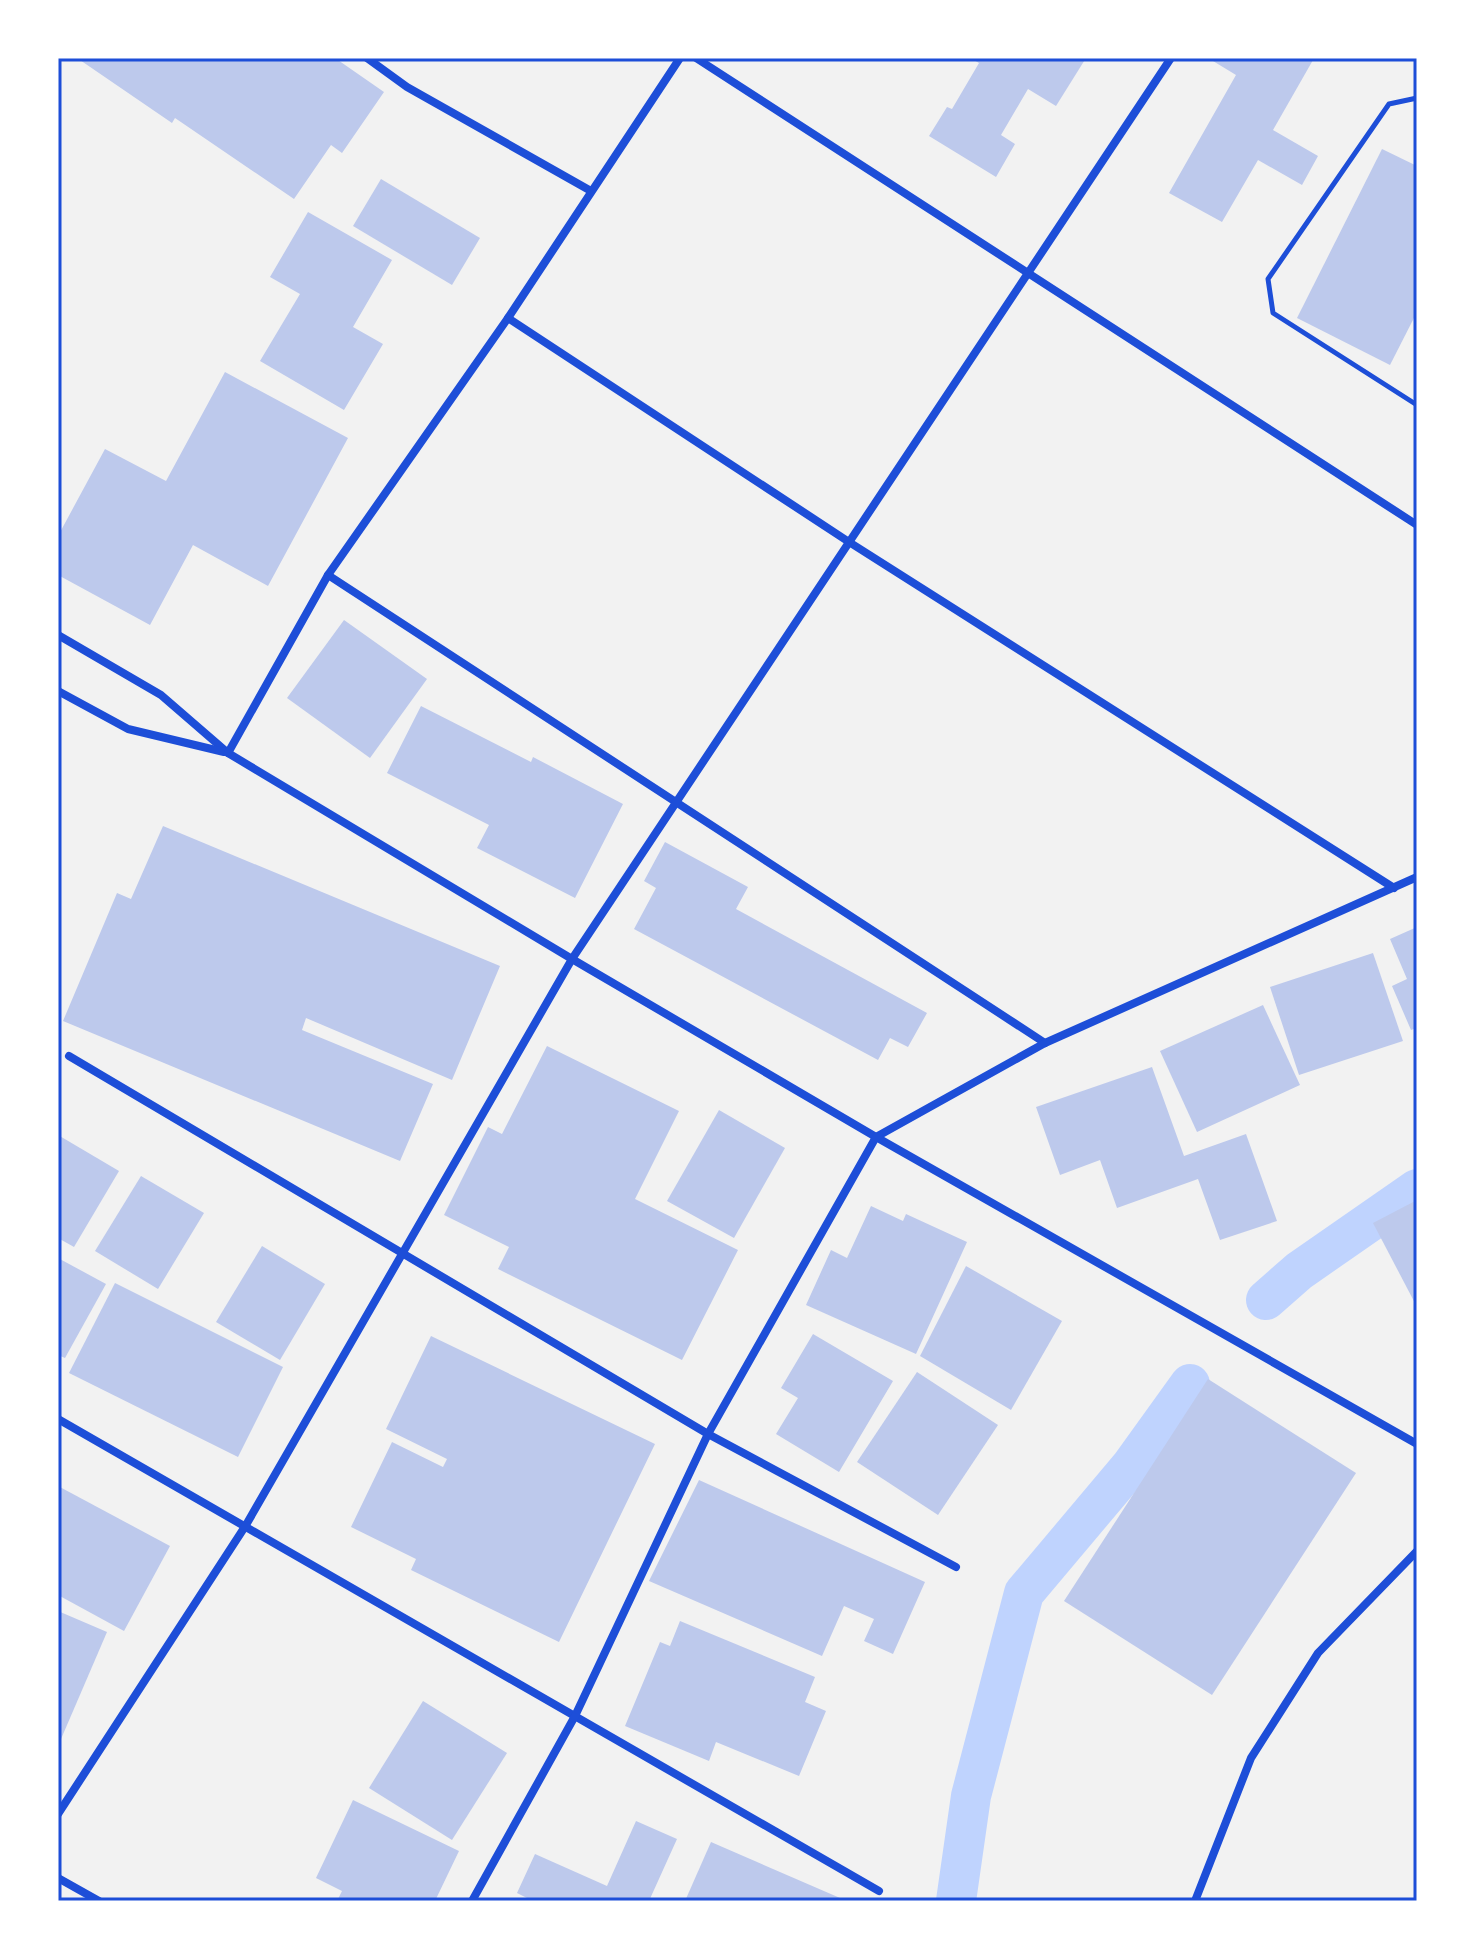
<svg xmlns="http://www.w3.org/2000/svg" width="1475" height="1959" viewBox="0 0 1475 1959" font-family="'Roboto Condensed',sans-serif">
  <rect width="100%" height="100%" fill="#f2f2f2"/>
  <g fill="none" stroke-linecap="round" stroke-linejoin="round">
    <g stroke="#bfd3fe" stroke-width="40">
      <polyline points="1266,1300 1299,1271 1417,1189"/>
      <polyline points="956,1901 971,1796 1024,1593 1131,1466 1190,1384"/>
    </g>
  </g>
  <g fill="#bdc9ec">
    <polygon points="77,58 335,58 384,92 342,153 331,145 294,199 175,118 172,123"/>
    <polygon points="970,58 1086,58 1056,106 1028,89 1001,135 1015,144 996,177 929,136 947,107 952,109 979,63"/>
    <polygon points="1215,58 1313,60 1273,130 1318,156 1302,185 1258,160 1222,222 1169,193 1236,75 1213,61"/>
    <polygon points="1382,149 1417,166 1417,312 1390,365 1297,318"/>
    <polygon points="381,179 480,238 452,285 353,226"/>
    <polygon points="308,212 392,260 353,327 383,344 344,410 260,361 300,294 270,277"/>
    <polygon points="225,372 348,438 268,586 193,545 150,625 58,575 58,536 105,449 166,481"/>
    <polygon points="344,620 427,679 370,758 287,698"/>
    <polygon points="421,706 531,762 533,757 623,804 575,898 477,848 489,825 387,773"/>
    <polygon points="163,826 500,966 452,1080 306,1018 302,1030 433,1084 400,1161 63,1021 117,893 131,899"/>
    <polygon points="665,842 748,887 736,909 927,1013 908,1047 890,1038 878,1060 634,929 656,888 644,881"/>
    <polygon points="1417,927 1417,1028 1411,1030 1392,986 1407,979 1390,939"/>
    <polygon points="1373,953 1403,1041 1299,1075 1270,987"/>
    <polygon points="1263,1005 1300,1085 1197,1132 1160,1051"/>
    <polygon points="547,1046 679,1111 635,1199 738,1250 682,1360 498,1269 509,1247 444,1215 488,1127 502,1134"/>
    <polygon points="1152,1067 1184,1156 1246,1134 1277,1221 1220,1240 1198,1179 1117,1208 1100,1160 1060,1175 1036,1107"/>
    <polygon points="719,1110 785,1148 734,1238 667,1201"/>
    <polygon points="58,1135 119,1171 74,1247 58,1238"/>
    <polygon points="141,1176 204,1213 158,1289 95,1251"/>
    <polygon points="1417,1200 1417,1307 1373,1223"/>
    <polygon points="871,1206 903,1221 906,1214 967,1242 916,1354 806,1305 831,1250 847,1258"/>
    <polygon points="262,1246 325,1284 280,1360 216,1322"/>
    <polygon points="58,1258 106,1284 65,1358 58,1355"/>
    <polygon points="966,1266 1062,1321 1011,1410 920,1356"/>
    <polygon points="115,1283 283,1367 238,1457 69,1373"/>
    <polygon points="813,1334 893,1381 839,1472 776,1434 798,1398 781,1388"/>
    <polygon points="431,1336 655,1444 559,1642 411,1570 416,1559 351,1527 392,1442 443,1467 447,1459 386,1429"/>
    <polygon points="917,1372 998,1425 938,1515 857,1462"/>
    <polygon points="1208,1379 1356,1473 1212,1695 1064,1601"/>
    <polygon points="699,1480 925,1582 893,1654 864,1641 874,1619 844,1606 822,1656 649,1581"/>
    <polygon points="58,1486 170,1546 124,1631 58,1595"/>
    <polygon points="58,1611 107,1632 58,1746"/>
    <polygon points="680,1621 815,1677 805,1702 826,1711 799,1776 716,1742 709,1761 625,1726 660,1642 670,1646"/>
    <polygon points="423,1701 507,1753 452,1840 369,1788"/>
    <polygon points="353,1800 459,1851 435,1901 337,1901 342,1891 316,1878"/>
    <polygon points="636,1821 677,1839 649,1901 533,1901 517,1893 535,1854 607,1886"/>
    <polygon points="711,1842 847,1901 685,1901"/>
  </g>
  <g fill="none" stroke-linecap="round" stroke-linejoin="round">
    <polyline stroke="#1d4ed8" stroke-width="5" points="1417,98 1389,104 1268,279 1273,313 1417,405"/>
    <g stroke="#1d4ed8" stroke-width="8">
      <polyline points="367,58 407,87 591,191"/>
      <polyline points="696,58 1417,525"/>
      <polyline points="508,318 849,542 1394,888"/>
      <polyline points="328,575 1045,1043"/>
      <polyline points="58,635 161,695 228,753 572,959 876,1137 1417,1444"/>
      <polyline points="58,691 128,729 224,752"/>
      <polyline points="228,753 328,575 508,318 680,58"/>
      <polyline points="69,1056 708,1434 956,1567"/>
      <polyline points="58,1419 879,1891"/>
      <polyline points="58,1814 246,1525 572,959 1171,58"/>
      <polyline points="58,1878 99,1901"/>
      <polyline points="472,1901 575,1716 708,1434 876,1137 1045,1043 1417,877"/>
      <polyline points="1195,1901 1251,1758 1318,1653 1417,1551"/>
    </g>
  </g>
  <rect width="1475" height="1959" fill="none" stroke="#ffffff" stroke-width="120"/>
  <rect x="60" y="60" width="1355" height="1839" fill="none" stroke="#1d4ed8" stroke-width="3"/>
</svg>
